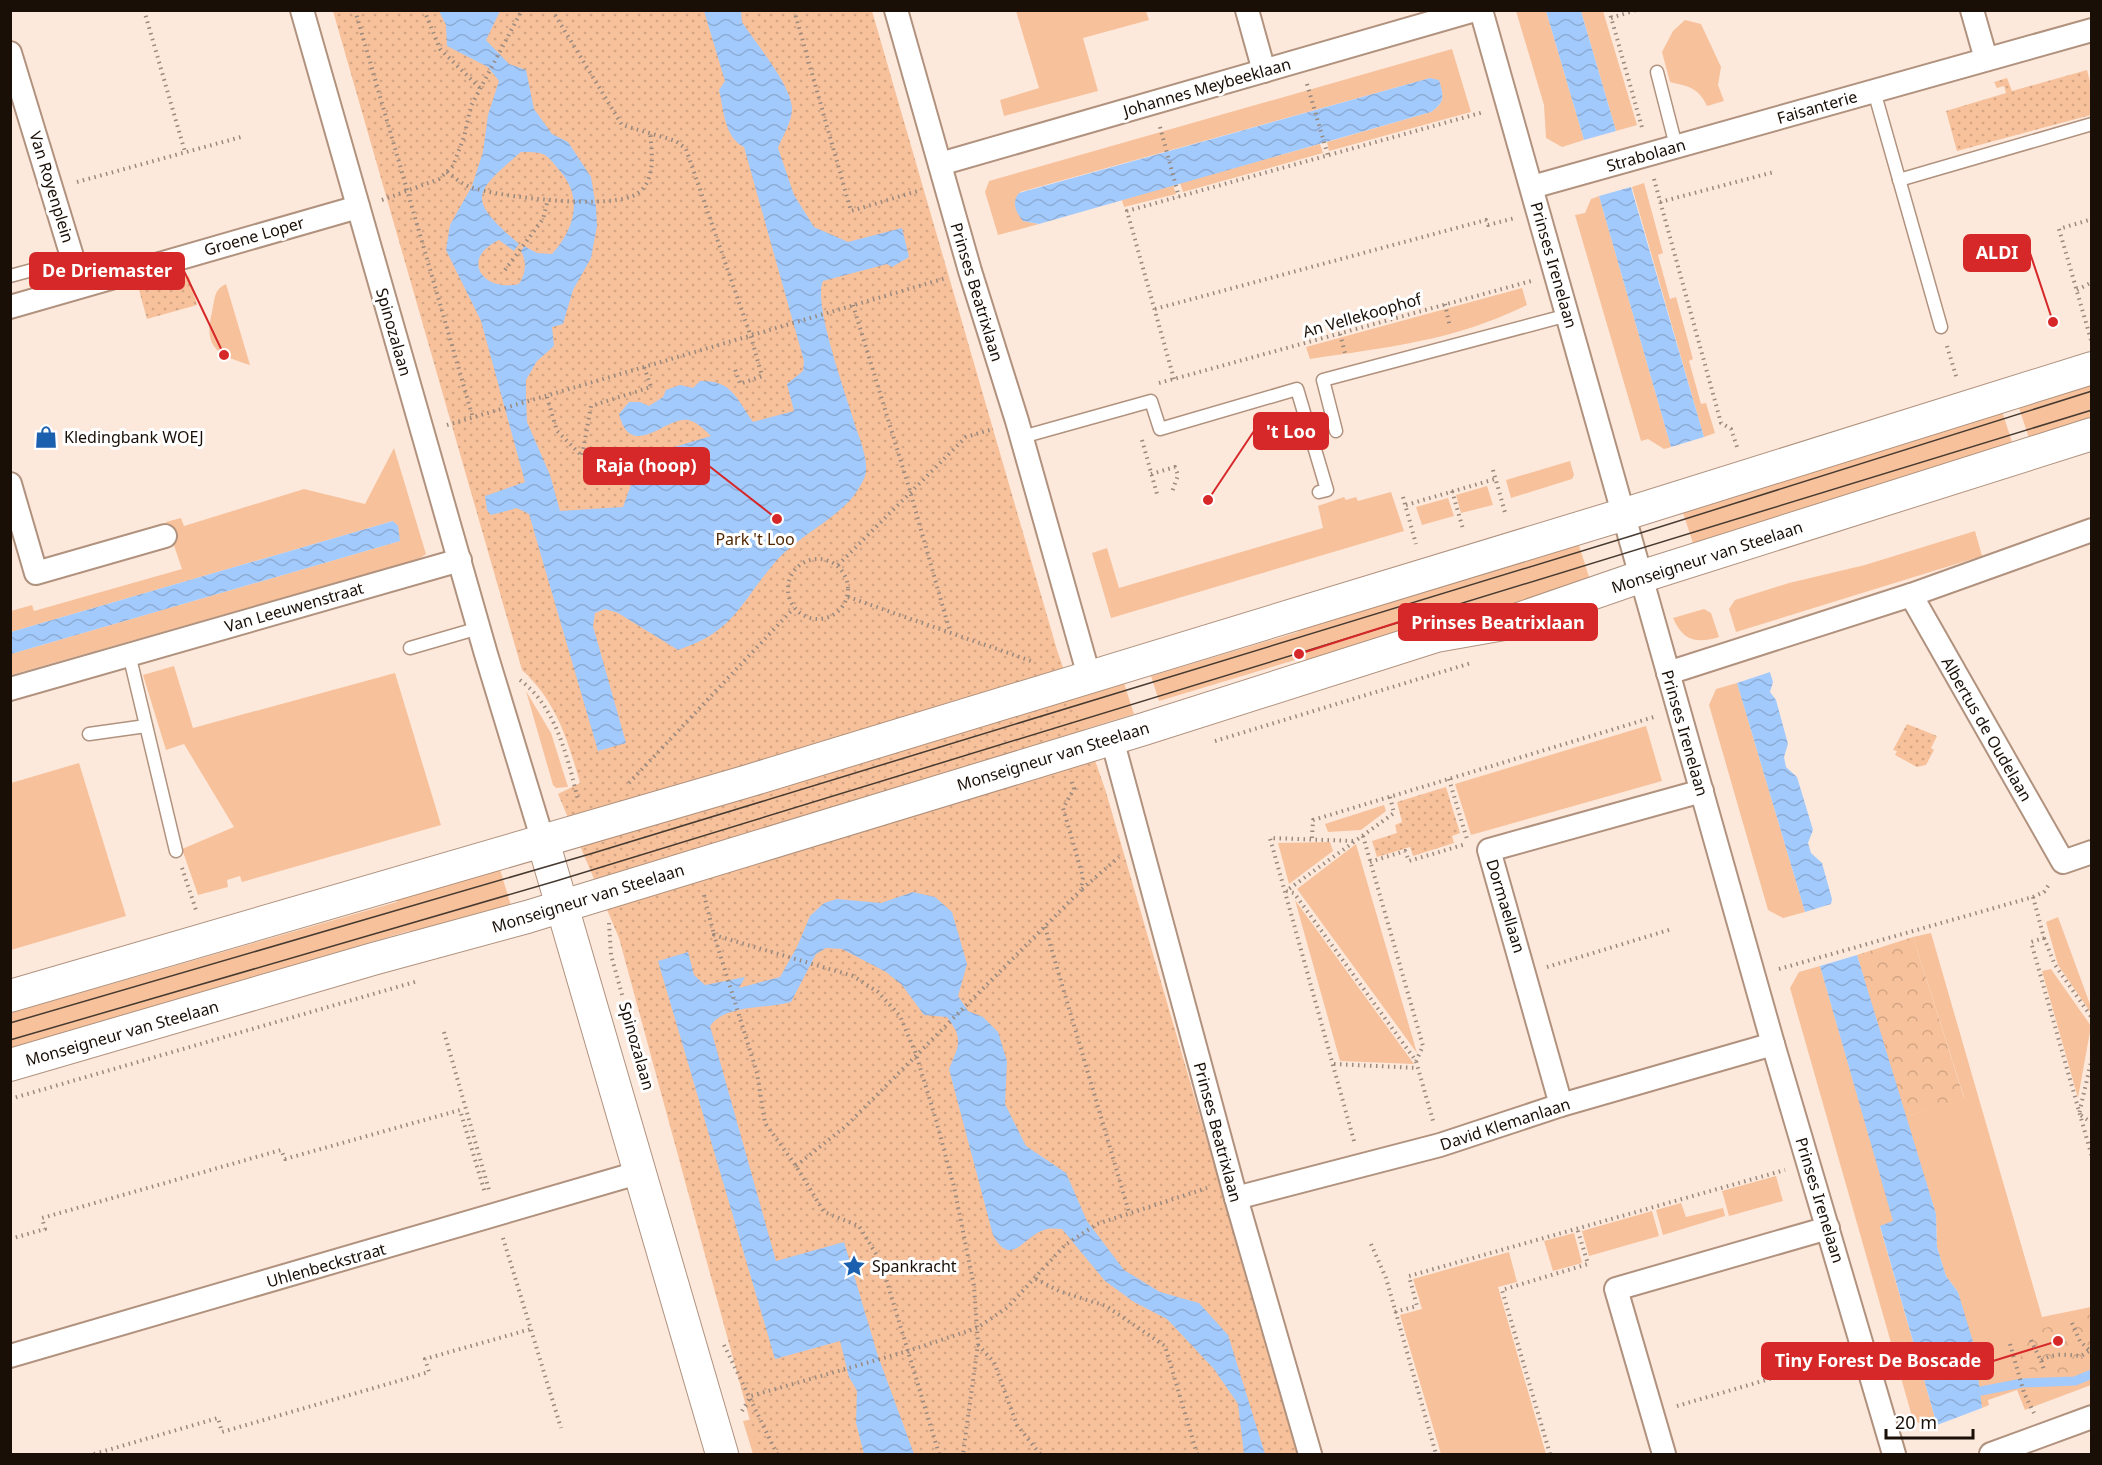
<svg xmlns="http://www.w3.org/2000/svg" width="2102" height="1465" viewBox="0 0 2102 1465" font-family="'Noto Sans',sans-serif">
  <defs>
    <pattern id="forest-crowns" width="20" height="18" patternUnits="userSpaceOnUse" patternTransform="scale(1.5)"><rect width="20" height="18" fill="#f7c19b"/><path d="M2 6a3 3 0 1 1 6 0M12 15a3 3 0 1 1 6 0" fill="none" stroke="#d3a584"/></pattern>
    <pattern id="park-dots" width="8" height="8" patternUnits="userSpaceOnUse" patternTransform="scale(1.5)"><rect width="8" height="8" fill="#f7c19b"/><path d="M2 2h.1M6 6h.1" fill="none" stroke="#d3a584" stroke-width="1.8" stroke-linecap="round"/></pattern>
    <pattern id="water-waves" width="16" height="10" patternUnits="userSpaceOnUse" patternTransform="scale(1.5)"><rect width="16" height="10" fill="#a3cafc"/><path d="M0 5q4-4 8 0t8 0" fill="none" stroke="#8cacd6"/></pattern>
  </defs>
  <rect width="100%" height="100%" fill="#fde9dc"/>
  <g fill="#f7c19b">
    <polygon points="1016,11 1146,11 1149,20 1083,38 1098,91 1004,116 1000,100 1039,88"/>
    <polygon points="1516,11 1546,11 1584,140 1562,147 1546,138 1544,105"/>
    <polygon points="1581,11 1603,11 1637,125 1616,131"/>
    <path d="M1685,20L1701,24L1721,67L1718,85L1724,101L1707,106C1699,88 1688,86 1670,82L1662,52L1673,31Z"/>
    <path d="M1452,49L1471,112L1329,151L1327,142L1431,112C1445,102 1444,97 1439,81L1430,78L1020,192L1023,221L1039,224L998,235L985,192L989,181Z"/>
    <polygon points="1320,144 1323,153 1183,192 1180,183"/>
    <polygon points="1644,183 1663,253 1658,255 1670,299 1676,297 1693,359 1689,361 1701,404 1706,403 1715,433 1704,437 1632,187"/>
    <polygon points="1173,185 1176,194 1124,207 1122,200"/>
    <polygon points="1599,196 1671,447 1664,449 1648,439 1641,441 1575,215 1585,213 1591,199"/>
    <path d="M226,284L250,365C218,355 203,348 212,312C215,300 213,290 226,284Z"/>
    <path d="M1522,288L1527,305C1454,341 1388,347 1310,359L1306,347Z"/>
    <polygon points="2091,379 2091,423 2031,444 2017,402"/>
    <polygon points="2001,408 2015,451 1695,549 1680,504"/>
    <polygon points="394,448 426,554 419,559 11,675 11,654 400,541 393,521 11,632 11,611 32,605 34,611 182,569 166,522 181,518 184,526 304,489 365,504"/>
    <polygon points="1570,461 1574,475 1572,479 1511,498 1506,480"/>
    <polygon points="1487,486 1493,505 1461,513 1456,495"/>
    <polygon points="1391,492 1404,531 1111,618 1092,553 1107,548 1119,588 1323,528 1318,506 1344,497 1346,500 1356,497 1358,501"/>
    <polygon points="1448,498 1454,516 1422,525 1416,507"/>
    <polygon points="1975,531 1982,556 1736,632 1729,609 1735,600 1789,583 1865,565"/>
    <polygon points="1576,536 1590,580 1510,612 1508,606 1500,608 1501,614 1308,666 1305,657 1159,701 1151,676 1298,632 1295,622"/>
    <path d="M1704,609L1711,613L1719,637C1696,644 1683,641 1673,618Z"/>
    <polygon points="174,666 193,728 395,673 441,825 242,882 240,876 227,880 228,887 198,895 182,849 234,827 184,744 166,750 143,675"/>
    <polygon points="1123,680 1134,714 1079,731 1068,697"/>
    <polygon points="1737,683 1805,912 1783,918 1768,910 1709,705 1716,689"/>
    <polygon points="526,691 551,733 568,787 556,788 553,785"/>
    <polygon points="1646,726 1662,781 1471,835 1455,784"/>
    <polygon points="79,763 126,916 11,950 11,783"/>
    <polygon points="1384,805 1386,811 1361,830 1328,832 1325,824"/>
    <polygon points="1330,842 1333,851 1289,884 1278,843"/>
    <polygon points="1356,844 1417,1053 1297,889"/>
    <polygon points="499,866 512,909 412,939 409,931 11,1048 11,1013 397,902 395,895"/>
    <polygon points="1295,900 1414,1064 1340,1061"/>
    <polygon points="2058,917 2091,1007 2091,1013 2058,965 2046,922"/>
    <polygon points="1931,933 2042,1317 2091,1307 2091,1385 2025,1410 2017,1390 1988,1400 1989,1405 1982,1408 1958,1292 1946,1276 1937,1247 1936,1214 1905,1117 1964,1097 1913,937"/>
    <polygon points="1820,966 1894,1222 1880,1227 1937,1425 1930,1428 1913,1420 1790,988 1799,972"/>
    <polygon points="2051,969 2091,1026 2078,1098 2042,971"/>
    <polygon points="1776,1176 1783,1201 1729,1216 1722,1191"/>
    <polygon points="1681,1203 1686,1217 1723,1208 1725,1216 1663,1235 1656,1210"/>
    <polygon points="1652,1211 1659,1236 1589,1256 1582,1231"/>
    <polygon points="1574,1233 1582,1263 1553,1271 1544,1241"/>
    <polygon points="1509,1252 1517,1282 1498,1287 1546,1454 1441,1454 1400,1315 1422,1309 1413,1279"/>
    <polygon points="753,1419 772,1454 753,1454 743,1421"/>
  </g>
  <g fill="url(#forest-crowns)">
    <polygon points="1913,937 1964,1098 1905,1117 1857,955"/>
    <path d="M2091,1314V1364C2069,1381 2044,1377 2021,1365V1349L2029,1333Z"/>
  </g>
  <g fill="url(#park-dots)">
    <path d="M333,11H872L1057,650L1106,792L1298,1454H759L619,938L558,794L580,783C568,740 556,701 522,670Z"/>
    <polygon points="2087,70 2091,86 2091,115 1957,151 1946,111 2006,93 2004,86 1997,88 1994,82 2007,78 2012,91"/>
    <polygon points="189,276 197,305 147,319 139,290"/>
    <polygon points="1907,724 1937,736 1931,748 1934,750 1926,765 1917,767 1895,755 1897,751 1893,750"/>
    <polygon points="1446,787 1460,833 1452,836 1454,843 1413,856 1410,847 1377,857 1372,841 1397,833 1395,825 1402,822 1397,802"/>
  </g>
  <g fill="url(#water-waves)" fill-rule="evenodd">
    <path d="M439,11H500L486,40L509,64L526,70L534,109L552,134L568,142L591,177L596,207L597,226L591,258L573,290L563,324L552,327L554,346L537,361L526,380V396L527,422L550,475L560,511L623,507L641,457L711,436C705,430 696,421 688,420C666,416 631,462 619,414L629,402H640L649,406L663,397L666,390L680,385L693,388L700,381C732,380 736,398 753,422L794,411L787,384L803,371L804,361L744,147C724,137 724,110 719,90L725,81L704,11H741L742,22C755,42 791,85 792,108C792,122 783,135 778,148L794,195L814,227L848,242L902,228L909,257L892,267L887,264L823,281C812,304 849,402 857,431C861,442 867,458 866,471C866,476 862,483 859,488C843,516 799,535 777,560C741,601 735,632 678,650L618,613L605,609L595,613L593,626L626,743L598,751L529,514L517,508L491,515L487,510L485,496L525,482L481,321L446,250L450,225L472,186L483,152L488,115L499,81L488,67L447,46L446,25ZM521,152C546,152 545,153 560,171C584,199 574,229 552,254L537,253L524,246L521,251C527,262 526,273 519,284C483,292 459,259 499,240L514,251L519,244C468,199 471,195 521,152Z"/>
    <polygon points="1546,11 1581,11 1616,131 1584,140"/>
    <path d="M1430,78L1439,80C1444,97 1445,102 1431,112L1039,224L1023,221C1016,212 1011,203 1019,193Z"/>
    <polygon points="1631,187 1704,437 1671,447 1599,196"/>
    <polygon points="393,521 398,526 400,541 11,654 11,632"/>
    <polygon points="1770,672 1773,682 1770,692 1776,700 1788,744 1784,757 1786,767 1797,777 1813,830 1808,843 1811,853 1822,863 1832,899 1831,904 1805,912 1737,683"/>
    <path d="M913,892L935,897L952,912L967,964L958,996L968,1011L983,1017L998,1032L1007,1061L1005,1104L1026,1146L1066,1173L1087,1221L1124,1270L1160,1292L1199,1303L1228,1335L1265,1454H1244L1238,1404L1214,1369L1167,1319L1134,1302L1105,1281L1062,1229C1057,1229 1052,1228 1047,1229C1024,1234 1012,1270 993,1235L949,1069C959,1045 964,1039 947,1017L924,1015L902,985L886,972L842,949L826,948L816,954L791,1002C768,1009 725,1004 710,1026L776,1261L844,1242L878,1356L914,1454H864L856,1423L857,1391L849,1377L840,1341L775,1359L658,961L688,952L694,975L705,985L745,977L739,988L780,977L797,947L810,916L824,903L837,899L881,903Z"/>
    <polygon points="1857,955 1936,1214 1937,1247 1946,1276 1958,1292 1974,1345 1982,1408 1937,1425 1880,1226 1893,1221 1820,966"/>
  </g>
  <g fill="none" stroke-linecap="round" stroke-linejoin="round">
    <polyline stroke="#a3cafc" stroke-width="9" points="1981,1391 2022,1383 2075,1381 2092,1374"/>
    <g stroke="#b0927e" stroke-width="15">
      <g id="lane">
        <polyline points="1657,72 1676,146"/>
        <polyline points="1874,91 1941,327"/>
        <polyline points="1899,180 2092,124"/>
        <polyline points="10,276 73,259"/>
        <polyline points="1336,431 1323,380 1568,315"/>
        <polyline points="1022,437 1151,401 1160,429 1297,389 1327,490 1319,492"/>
        <polyline points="410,648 479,628"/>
        <polyline points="129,654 176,851"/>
        <polyline points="89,734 146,726"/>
      </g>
    </g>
    <g stroke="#b0927e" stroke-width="26">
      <g id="street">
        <polyline points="302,10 486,654 543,841"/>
        <polyline points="896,10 970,271 1017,421 1089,676"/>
        <polyline points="1247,10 1264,71"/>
        <polyline points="1481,10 1773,1044 1894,1454"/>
        <polyline points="1972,10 1986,59"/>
        <polyline points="10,53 81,286"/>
        <polyline points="940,164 1475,10"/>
        <polyline points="1532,187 2092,30"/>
        <polyline points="10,307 358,207"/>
        <polyline points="10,484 36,573 165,536"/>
        <polyline points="1911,595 2063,862 2092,852"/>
        <polyline points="1668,673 1911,595 2092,530"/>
        <polyline points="10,689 460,560"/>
        <polyline points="1112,739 1236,1198 1310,1454"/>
        <polyline points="1561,1105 1489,850 1702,791"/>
        <polyline points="1236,1198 1440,1145 1561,1105 1773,1044"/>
        <polyline points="10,1356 641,1172"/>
        <polyline points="1664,1454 1616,1289 1828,1228"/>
        <polyline points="1991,1454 2092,1417"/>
      </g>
    </g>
    <g stroke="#b0927e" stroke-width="34">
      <g id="secondary">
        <polyline points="543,841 722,1454"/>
        <polyline points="10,996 748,781 1625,514 2092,368"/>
        <polyline points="10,1065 373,959 527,917 1144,729 1436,636 1504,624 1640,577 2092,434"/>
      </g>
    </g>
    <g stroke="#99897e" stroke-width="4" stroke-dasharray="1.5 4.5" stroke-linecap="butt">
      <polyline points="144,10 185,152"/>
      <polyline points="355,10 473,418"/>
      <polyline points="424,10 440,49 480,88"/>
      <polyline points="552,10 622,125 676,141 686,149 751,337 762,376 740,384 735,369"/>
      <polyline points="794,10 851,211 921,190"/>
      <polyline points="1609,10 1643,131"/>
      <polyline points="1611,18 1636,10"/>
      <polyline points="1307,84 1328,156"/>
      <polyline points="1160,127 1179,197"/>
      <path d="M447,172C454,177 462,184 470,187C498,197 615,211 638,193C656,180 652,152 650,132"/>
      <polyline points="1654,179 1721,423 1731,429 1738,450"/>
      <polyline points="77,182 241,137"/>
      <polyline points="382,200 439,179 453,166 464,137 471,106 522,10"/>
      <polyline points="1660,202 1774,172"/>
      <polyline points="505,270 543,219 548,199"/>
      <polyline points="2077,290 2092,282"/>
      <polyline points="1445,304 1450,327"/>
      <polyline points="853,305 910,491 950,632"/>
      <polyline points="1155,309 1486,220 1488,225 1515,218"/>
      <polyline points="1340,334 1345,353"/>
      <polyline points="2091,340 2059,229 2092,219"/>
      <polyline points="1947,346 1957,379"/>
      <polyline points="1174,379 1127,211 1484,112"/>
      <polyline points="1159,383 1531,281"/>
      <polyline points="547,397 557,431 582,456 591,406 651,387 644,367"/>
      <polyline points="447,425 946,278"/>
      <polyline points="1142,440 1157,494"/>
      <polyline points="1493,470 1506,516"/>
      <polyline points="1151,474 1175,467 1178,475 1172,492"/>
      <polyline points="1452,491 1463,529"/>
      <polyline points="1403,497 1416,544"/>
      <polyline points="1406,505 1495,479"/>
      <circle cx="818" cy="589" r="30"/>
      <polyline points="838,565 966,437 993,429"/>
      <polyline points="848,597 1034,662"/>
      <path d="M520,680C556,706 568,759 578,800"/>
      <polyline points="1215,741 1471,663"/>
      <polyline points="1449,779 1467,839"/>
      <polyline points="629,783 794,608"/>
      <polyline points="1390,797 1394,813 1286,891 1294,893 1416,1061 1433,1121"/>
      <polyline points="1363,836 1423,1046 1416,1061"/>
      <polyline points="1312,838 1313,820 1654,717"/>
      <polyline points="1353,841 1270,838 1354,1141"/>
      <polyline points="1370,862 1405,851 1409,861 1466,844"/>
      <polyline points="182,868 196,910"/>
      <polyline points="1082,889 1119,857"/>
      <polyline points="704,895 714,935"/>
      <polyline points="2033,897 2044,938 2031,942 2092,1157"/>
      <polyline points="609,923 611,955 623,998"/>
      <polyline points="1045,927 1129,1212"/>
      <polyline points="2044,938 2055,965 2092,1018"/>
      <polyline points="1547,967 1672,929"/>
      <polyline points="1779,969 2033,897 2044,892 2050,883"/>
      <polyline points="444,1032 489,1190"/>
      <polyline points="2092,1058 2079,1114 2092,1123"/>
      <polyline points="1334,1064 1418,1068"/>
      <polyline points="10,1099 418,981"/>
      <polyline points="796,1166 847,1125 1081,890 1083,877 1063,808 1074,789 1072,782"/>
      <polyline points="503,1238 561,1428"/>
      <polyline points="10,1239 45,1229 42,1218 281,1150 285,1159 460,1110 485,1193"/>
      <polyline points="1371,1244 1386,1278 1436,1454"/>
      <polyline points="1036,1279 1059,1291 1106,1306 1165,1346 1197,1454"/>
      <polyline points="1395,1312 1417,1306 1409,1276 1785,1170"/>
      <polyline points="2072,1323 2080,1341 2089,1350"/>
      <path d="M2031,1340L2041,1361C2053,1352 2067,1355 2081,1356L2092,1349"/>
      <polyline points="2010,1344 2024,1393 2034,1413"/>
      <polyline points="724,1345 777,1454"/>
      <polyline points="978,1345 994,1362 1017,1425 1040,1454"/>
      <polyline points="2041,1361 2044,1370"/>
      <polyline points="1677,1406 1800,1370"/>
      <polyline points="742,1411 751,1396 908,1351 977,1328 1008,1307 1065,1245 1097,1224 1207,1188"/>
      <polyline points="94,1454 218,1418 222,1432 429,1372 425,1359 531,1329"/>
      <polyline points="939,1454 881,1262 859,1226 824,1212 796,1166 765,1123 757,1073 714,935 853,976 878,992 900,1016 916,1054 936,1120 954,1187 974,1286 978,1344 963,1454"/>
      <polyline points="1550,1454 1502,1290 1588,1264 1577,1228"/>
    </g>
    <use href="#lane" stroke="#fff" stroke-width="12"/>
    <use href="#street" stroke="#fff" stroke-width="22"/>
    <use href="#secondary" stroke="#fff" stroke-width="32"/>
    <g stroke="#463a31" stroke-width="1.5">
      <polyline points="10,1023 590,854 1631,536 2092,391"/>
      <polyline points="10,1040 556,881 2092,410"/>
    </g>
  </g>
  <defs>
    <g id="shop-bare" transform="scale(1.8)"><path d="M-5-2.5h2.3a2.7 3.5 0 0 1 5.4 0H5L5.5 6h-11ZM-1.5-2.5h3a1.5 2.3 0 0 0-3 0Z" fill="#1b5faf" stroke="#fff" stroke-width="2.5" paint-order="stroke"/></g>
    <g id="sight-bare" transform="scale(1.8)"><path d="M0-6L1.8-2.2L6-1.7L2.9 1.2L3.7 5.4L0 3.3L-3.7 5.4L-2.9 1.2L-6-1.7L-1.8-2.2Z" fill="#1b5faf" stroke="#fff" stroke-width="2.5" paint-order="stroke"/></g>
  </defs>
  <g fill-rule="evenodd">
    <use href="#shop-bare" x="46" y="437"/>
    <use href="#sight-bare" x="854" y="1266"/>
  </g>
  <g text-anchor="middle" stroke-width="6" stroke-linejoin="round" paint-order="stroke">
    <g font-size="16" fill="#190f07" stroke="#fff">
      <text transform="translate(1207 87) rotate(-16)" y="6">Johannes Meybeeklaan</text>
      <text transform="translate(1817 107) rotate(-16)" y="6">Faisanterie</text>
      <text transform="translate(1646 155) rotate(-16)" y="6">Strabolaan</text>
      <text transform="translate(52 187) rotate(73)" y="6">Van Royenplein</text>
      <text transform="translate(254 236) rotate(-16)" y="6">Groene Loper</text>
      <text transform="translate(1554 265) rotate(74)" y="6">Prinses Irenelaan</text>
      <text transform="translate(977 292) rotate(73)" y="6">Prinses Beatrixlaan</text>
      <text transform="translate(1362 315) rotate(-16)" y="6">An Vellekoophof</text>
      <text transform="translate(394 332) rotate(74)" y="6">Spinozalaan</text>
      <text transform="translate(1707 557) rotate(-18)" y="6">Monseigneur van Steelaan</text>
      <text transform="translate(294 607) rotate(-16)" y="6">Van Leeuwenstraat</text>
      <text transform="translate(1987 729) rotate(60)" y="6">Albertus de Oudelaan</text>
      <text transform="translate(1685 733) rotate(74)" y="6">Prinses Irenelaan</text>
      <text transform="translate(1053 756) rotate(-17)" y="6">Monseigneur van Steelaan</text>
      <text transform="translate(588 898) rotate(-17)" y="6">Monseigneur van Steelaan</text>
      <text transform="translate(1506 906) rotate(73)" y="6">Dormaellaan</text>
      <text transform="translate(122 1033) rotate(-16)" y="6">Monseigneur van Steelaan</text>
      <text transform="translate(637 1046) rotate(74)" y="6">Spinozalaan</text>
      <text transform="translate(1505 1124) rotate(-18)" y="6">David Klemanlaan</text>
      <text transform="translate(1218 1132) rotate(75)" y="6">Prinses Beatrixlaan</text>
      <text transform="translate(1820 1200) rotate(73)" y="6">Prinses Irenelaan</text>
      <text transform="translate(326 1265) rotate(-16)" y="6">Uhlenbeckstraat</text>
    </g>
    <g font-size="16" fill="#190f07" stroke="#fff" text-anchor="start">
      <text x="64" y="443">Kledingbank WOEJ</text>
      <text x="872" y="1272">Spankracht</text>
    </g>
    <g font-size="16" fill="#512600" stroke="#fff">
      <text x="755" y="545">Park 't Loo</text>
    </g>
  </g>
  <path fill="none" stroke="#d62828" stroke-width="2" d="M2053 322L2030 253M224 355L184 271M1208 500L1254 431M777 519L709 466M1299 654L1399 622M2058 1341L1993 1361"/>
  <g fill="#d62828" stroke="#fff" stroke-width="2">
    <circle cx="2053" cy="322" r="6"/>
    <circle cx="224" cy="355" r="6"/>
    <circle cx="1208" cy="500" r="6"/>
    <circle cx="777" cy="519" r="6"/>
    <circle cx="1299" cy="654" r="6"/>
    <circle cx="2058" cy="1341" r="6"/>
  </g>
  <g fill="#d62828" stroke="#d62828" stroke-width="2">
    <rect x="1964" y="235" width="66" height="36" rx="6"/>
    <rect x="30" y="253" width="154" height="36" rx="6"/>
    <rect x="1254" y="413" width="74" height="36" rx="6"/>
    <rect x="584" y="448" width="125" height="36" rx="6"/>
    <rect x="1399" y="604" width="198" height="36" rx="6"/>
    <rect x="1762" y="1343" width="231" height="36" rx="6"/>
  </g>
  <g font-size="18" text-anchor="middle" font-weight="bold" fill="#fff">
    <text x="1997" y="259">ALDI</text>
    <text x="107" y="277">De Driemaster</text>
    <text x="1291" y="438">'t Loo</text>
    <text x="646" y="472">Raja (hoop)</text>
    <text x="1498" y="629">Prinses Beatrixlaan</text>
    <text x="1878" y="1367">Tiny Forest De Boscade</text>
  </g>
  <rect width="2102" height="1465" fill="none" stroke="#190f07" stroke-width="24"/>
  <path d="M1886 1429v9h87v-9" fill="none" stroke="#190f07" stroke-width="3"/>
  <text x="1895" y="1429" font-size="18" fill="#190f07" stroke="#ffffff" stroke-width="4.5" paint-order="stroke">20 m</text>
</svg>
